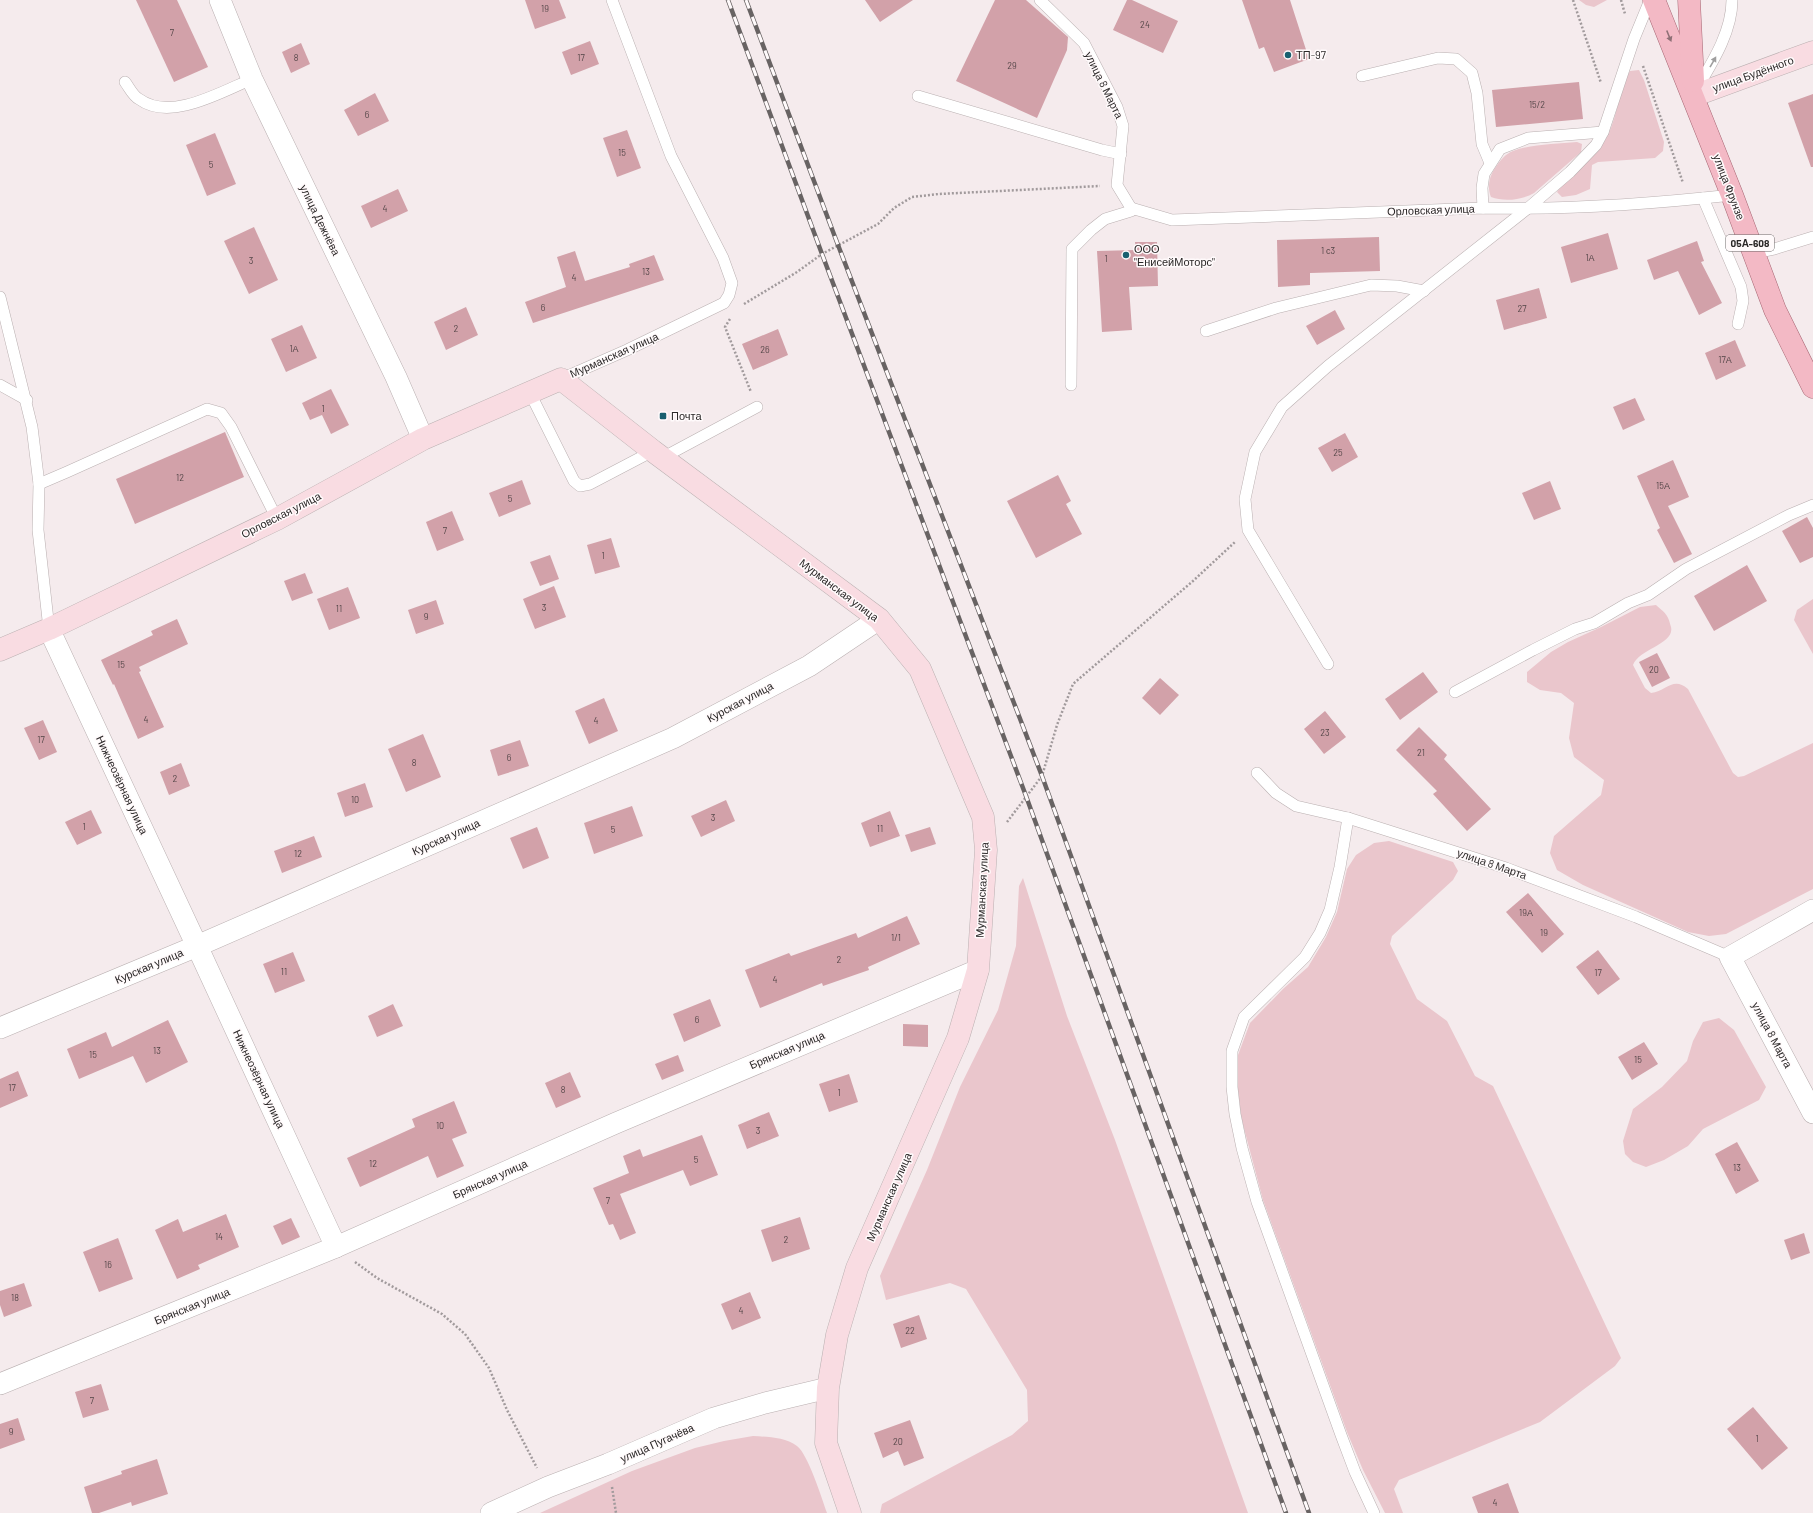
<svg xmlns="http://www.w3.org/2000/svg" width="1813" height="1513" viewBox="0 0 1813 1513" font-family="Barlow,sans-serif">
  <rect width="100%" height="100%" fill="#f5ebed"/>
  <g fill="#eac6cc">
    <polygon points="1579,0 1607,0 1594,7 1586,5"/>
    <path d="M1639,70L1644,80L1664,142L1663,151L1655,158L1598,162L1592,165L1590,189L1576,195L1562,197L1557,192C1572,171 1594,161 1608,135C1618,114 1619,89 1630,71Z"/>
    <path d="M1577,142L1582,144L1581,152L1534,193C1522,200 1504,202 1491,197C1487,187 1489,177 1495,168C1500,161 1505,154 1513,151C1532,144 1557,144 1577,142Z"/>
    <polygon points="1813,599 1813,654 1794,620 1797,610"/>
    <path d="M1656,605C1665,613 1668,614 1671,627C1675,644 1639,649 1633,665L1645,688L1651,693C1667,691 1673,676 1688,689L1733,773L1738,777L1744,776L1813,743V889L1726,934L1709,936L1688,932L1583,885L1557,870L1550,853L1554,836L1601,795L1604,780L1574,757L1569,738L1574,703L1561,693L1540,690L1527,682V672L1551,652L1568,642L1601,627L1640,607Z"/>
    <polygon points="1389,841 1453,862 1458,871 1453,880 1392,936 1390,944 1417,999 1447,1021 1475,1076 1493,1086 1621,1358 1615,1366 1540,1422 1399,1480 1394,1489 1403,1513 1385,1513 1363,1470 1347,1432 1263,1200 1241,1117 1238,1090 1238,1055 1250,1023 1283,989 1308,967 1326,937 1337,912 1347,869 1356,855 1374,843"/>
    <polygon points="1023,878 1067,1016 1115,1140 1248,1513 880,1513 882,1504 1012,1435 1028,1421 1027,1390 966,1289 950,1283 886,1300 880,1276 927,1170 960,1087 998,1010 1016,946 1019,886"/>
    <polygon points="1719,1018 1734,1030 1766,1087 1759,1100 1703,1129 1688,1146 1664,1160 1646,1167 1633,1162 1625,1154 1623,1141 1633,1109 1662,1087 1687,1061 1693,1041 1703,1022"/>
    <path d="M753,1436C768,1437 785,1437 797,1446C808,1454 822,1499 827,1513H540L632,1471L695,1448L724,1441Z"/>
  </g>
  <g fill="#d2a1a9">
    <polygon points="136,0 177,0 208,67 174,82"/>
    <polygon points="525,0 559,0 566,18 535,29"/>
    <polygon points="865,0 913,0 880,22"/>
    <polygon points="995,0 1026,0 1068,37 1067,50 1037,118 956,81"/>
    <polygon points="1127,0 1132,0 1178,21 1163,53 1113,30"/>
    <polygon points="1242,0 1290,0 1309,59 1274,72 1264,47 1259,49"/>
    <polygon points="590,41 599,64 571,75 562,52"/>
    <polygon points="301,43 310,64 291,73 282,52"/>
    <polygon points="1579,82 1583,119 1496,127 1492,90"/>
    <polygon points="375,93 389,121 358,136 344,110"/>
    <polygon points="1813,94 1813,167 1811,167 1788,103"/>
    <polygon points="627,130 641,168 617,177 603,138"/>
    <polygon points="215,133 236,184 207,196 186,145"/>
    <polygon points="398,189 408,211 371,228 361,206"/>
    <polygon points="254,227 278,280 249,294 224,241"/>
    <polygon points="1608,233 1618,269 1571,283 1561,247"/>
    <polygon points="1379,237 1380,271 1310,273 1310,285 1278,287 1277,240"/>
    <polygon points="1697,241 1704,261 1701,262 1722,303 1699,315 1678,271 1654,280 1647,260"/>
    <polygon points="1135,242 1157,242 1158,286 1129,287 1132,330 1102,332 1097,251 1136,250"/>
    <polygon points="575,251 585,281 630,267 629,264 654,255 664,280 533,323 525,302 566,287 557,257"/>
    <polygon points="1539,288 1547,318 1504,330 1496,300"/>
    <polygon points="466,307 478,335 446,350 434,322"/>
    <polygon points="1335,310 1345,329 1317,345 1306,326"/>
    <polygon points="302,325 317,358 286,372 271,339"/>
    <polygon points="778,329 788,355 753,370 742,344"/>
    <polygon points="1735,340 1746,366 1716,380 1705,353"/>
    <polygon points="331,389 349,425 331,434 322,415 310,420 302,403"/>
    <polygon points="1635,398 1645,420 1623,430 1613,407"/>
    <polygon points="225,432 244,477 135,524 116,479"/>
    <polygon points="1345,433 1358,457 1332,472 1318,448"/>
    <polygon points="1673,460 1689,497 1668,506 1692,554 1674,563 1657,530 1660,528 1637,476"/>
    <polygon points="1058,475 1071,501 1066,504 1082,534 1036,558 1007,501"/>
    <polygon points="522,480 531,504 499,517 489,493"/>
    <polygon points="1550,481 1561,509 1534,520 1522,493"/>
    <polygon points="452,511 464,540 437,551 426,522"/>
    <polygon points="1807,517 1813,528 1813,557 1800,563 1782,531"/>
    <polygon points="611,538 620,567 595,574 587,545"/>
    <polygon points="550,555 559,579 540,586 530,562"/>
    <polygon points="1747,565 1767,601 1714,631 1694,596"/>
    <polygon points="305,573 313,593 292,601 284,581"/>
    <polygon points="554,586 566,617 535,629 523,599"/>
    <polygon points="348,587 360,618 329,630 317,599"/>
    <polygon points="436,600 444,624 416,634 408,610"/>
    <polygon points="177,619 188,644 139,667 141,671 139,672 164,727 138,739 114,684 113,685 101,660 153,635 151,631"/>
    <polygon points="1657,653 1670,678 1652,687 1639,662"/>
    <polygon points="1423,672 1438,692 1400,720 1385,699"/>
    <polygon points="1160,678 1179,695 1160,715 1142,698"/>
    <polygon points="604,698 618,731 589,744 575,711"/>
    <polygon points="1325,711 1346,737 1324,754 1304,729"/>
    <polygon points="43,720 57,752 39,760 24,728"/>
    <polygon points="1419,727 1447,755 1444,759 1491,809 1467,831 1433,794 1437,791 1396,750"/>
    <polygon points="423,734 441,777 406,792 388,749"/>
    <polygon points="520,740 529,766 498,776 490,750"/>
    <polygon points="181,763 190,786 169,795 160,772"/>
    <polygon points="365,783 373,807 345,817 337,793"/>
    <polygon points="726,800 735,821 701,837 691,816"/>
    <polygon points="632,806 643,836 594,854 584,823"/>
    <polygon points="91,810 102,833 77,845 65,822"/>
    <polygon points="890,811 900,836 870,847 861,823"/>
    <polygon points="537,827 549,858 523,869 510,838"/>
    <polygon points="930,827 936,844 911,852 905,835"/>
    <polygon points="314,836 322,857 282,873 274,851"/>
    <polygon points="1528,893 1564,934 1542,953 1506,912"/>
    <polygon points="907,916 920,944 868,967 869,970 823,986 822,983 760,1008 745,970 789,953 791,956 856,933 858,938"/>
    <polygon points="1598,950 1620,979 1598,995 1576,967"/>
    <polygon points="293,952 305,981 275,993 263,964"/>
    <polygon points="710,999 721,1026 684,1042 673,1014"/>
    <polygon points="393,1004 403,1026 377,1037 368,1016"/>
    <polygon points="168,1020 188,1062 146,1083 133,1056 79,1079 67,1049 106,1032 112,1047"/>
    <polygon points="903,1024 928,1025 928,1047 903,1046"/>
    <polygon points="1644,1042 1658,1064 1632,1080 1618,1057"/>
    <polygon points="678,1055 684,1071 662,1080 655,1064"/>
    <polygon points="18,1071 28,1096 0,1108 0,1079"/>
    <polygon points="570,1072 581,1097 556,1108 545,1083"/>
    <polygon points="849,1074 858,1102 829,1112 819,1084"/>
    <polygon points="454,1101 467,1133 452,1139 464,1166 437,1178 428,1156 360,1187 347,1158 415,1127 412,1119"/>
    <polygon points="769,1112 779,1136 747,1149 738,1125"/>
    <polygon points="702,1135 718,1175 690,1186 683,1170 620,1194 636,1233 620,1240 613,1224 609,1225 593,1188 629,1173 623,1156 640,1149 643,1157"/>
    <polygon points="1737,1142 1759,1181 1736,1194 1715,1154"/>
    <polygon points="226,1214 239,1247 198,1265 200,1269 177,1279 155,1230 178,1219 183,1232"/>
    <polygon points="800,1217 810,1249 772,1262 761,1230"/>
    <polygon points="291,1218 300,1237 282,1245 273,1226"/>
    <polygon points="1804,1233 1810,1253 1791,1260 1784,1240"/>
    <polygon points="118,1238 133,1279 99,1292 83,1252"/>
    <polygon points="24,1283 32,1306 4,1317 0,1305 0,1291"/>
    <polygon points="750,1292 761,1318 732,1330 721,1304"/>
    <polygon points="919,1315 927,1339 901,1348 893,1324"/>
    <polygon points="101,1384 109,1410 83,1418 75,1392"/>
    <polygon points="1753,1407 1788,1448 1762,1470 1727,1429"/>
    <polygon points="18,1418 25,1440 0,1449 0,1424"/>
    <polygon points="910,1420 924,1458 904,1466 898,1451 883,1458 874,1433"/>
    <polygon points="157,1459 168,1494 132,1506 131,1502 99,1513 92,1513 84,1487 122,1474 121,1471"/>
    <polygon points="1508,1483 1519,1513 1478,1513 1472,1497"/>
  </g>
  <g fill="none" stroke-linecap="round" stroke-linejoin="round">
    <g stroke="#bab0b1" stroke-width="12">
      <g id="service">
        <polyline points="1040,0 1084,43 1117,107 1123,126 1117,185 1131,208"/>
        <polyline points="1362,76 1438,58 1456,59 1472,73 1477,93 1482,144 1490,163"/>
        <path d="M125,82C129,87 133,96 139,99C170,122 221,92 252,79"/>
        <path d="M1696,90C1712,63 1732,32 1732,0"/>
        <polyline points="918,96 1102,150 1121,154"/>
        <polyline points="1703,198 1741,287 1743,301 1738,324"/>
        <path d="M1131,208L1172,220L1483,208C1566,210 1650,204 1732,195"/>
        <polyline points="1483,208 1482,188 1484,174 1500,149 1528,138 1603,132"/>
        <polyline points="1754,253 1774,249 1813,237"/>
        <polyline points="0,297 32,427 39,484 38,530 49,629"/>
        <polyline points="1206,331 1276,308 1371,285 1397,286 1424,291"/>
        <polyline points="561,379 627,350 724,303 729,295 732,283 723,258 671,156 612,0"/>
        <polyline points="0,385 27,400"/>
        <polyline points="1071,385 1072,249 1091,230 1105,219 1131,211 1131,208"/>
        <polyline points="530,393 574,481 580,486 590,484 653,451"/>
        <polyline points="662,458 757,407"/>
        <polyline points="39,484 67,472 207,409 221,413 231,427 277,519"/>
        <polyline points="1328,664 1248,530 1245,499 1255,452 1282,407 1328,366 1527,209 1570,172 1596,145 1603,132 1634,39 1650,0"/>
        <polyline points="1455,692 1533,650 1575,629 1594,623 1628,603 1648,595 1686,569 1789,515 1813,505"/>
        <polyline points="1257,773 1276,793 1296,806 1348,818 1506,868 1636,917 1730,957"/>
        <polyline points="1348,818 1340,867 1330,910 1320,933 1305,957 1244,1017 1232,1051 1232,1087 1235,1114 1242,1148 1257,1202 1341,1435 1355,1472 1374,1513"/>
      </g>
    </g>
    <g stroke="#bab0b1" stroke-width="22">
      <g id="minor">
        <polyline points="220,0 252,79 396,377 423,439"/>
        <polyline points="49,629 197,946 336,1247"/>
        <polyline points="1813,910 1730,957 1813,1113"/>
        <polyline points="0,1028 197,946 673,738 809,666 879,619"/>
        <polyline points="0,1384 336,1247 616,1123 978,970"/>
        <polyline points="491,1513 548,1487 608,1464 714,1418 765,1403 828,1388"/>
      </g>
    </g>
    <g stroke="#bab0b1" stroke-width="23">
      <g id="secondary">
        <polyline points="1693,96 1813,52"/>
        <polyline points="0,650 49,629 277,519 423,439 561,379 653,451 879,619 920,669 983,817 986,850 978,970 958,1038 857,1268 837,1335 828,1388 826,1443 850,1513"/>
      </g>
    </g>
    <g stroke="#a76774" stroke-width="23">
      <g id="primary">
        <polyline points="1654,0 1732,195 1775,310 1813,387"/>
        <polyline points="1689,0 1693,81"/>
      </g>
    </g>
    <g stroke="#a19a9c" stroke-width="2.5" stroke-dasharray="2 2" stroke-linecap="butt">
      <polyline points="1573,0 1601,83"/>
      <polyline points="1621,0 1625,14"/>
      <polyline points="1643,66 1683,183"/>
      <polyline points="744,304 797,272 822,254 878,224 894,208 912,197 939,194 1100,186"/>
      <polyline points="730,319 725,327 751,392"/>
      <polyline points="1007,822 1042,776 1057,725 1073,684 1193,581 1235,542"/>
      <polyline points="355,1262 377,1278 442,1314 465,1334 489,1368 507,1410 537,1468"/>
      <polyline points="612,1487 616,1513"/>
    </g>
    <use href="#service" stroke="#fff" stroke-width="11"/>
    <use href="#minor" stroke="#fff" stroke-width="21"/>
    <use href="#secondary" stroke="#f9dce2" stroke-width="22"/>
    <use href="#primary" stroke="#f3b9c5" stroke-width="22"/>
    <g stroke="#686363" stroke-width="4.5">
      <g id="rail">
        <polyline points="728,0 822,254 1026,796 1286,1513"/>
        <polyline points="746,0 838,245 1042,776 1309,1513"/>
      </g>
    </g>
    <use href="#rail" stroke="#fffafb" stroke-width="3" stroke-dasharray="9" stroke-linecap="butt"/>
  </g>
  <defs><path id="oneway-solid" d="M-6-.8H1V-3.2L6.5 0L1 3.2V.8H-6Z"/></defs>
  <use fill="#8e7076" href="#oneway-solid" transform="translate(1669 36) rotate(68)"/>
  <use fill="#9f9e9e" href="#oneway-solid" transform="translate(1713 62) rotate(-60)"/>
  <g fill="#185f6f" stroke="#fffafb" stroke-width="1.5">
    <circle cx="1288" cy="55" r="4"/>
    <circle cx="1126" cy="255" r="4"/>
    <rect x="659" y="412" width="8" height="8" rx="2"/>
  </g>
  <g text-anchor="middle" stroke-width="3" stroke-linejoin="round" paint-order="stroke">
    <g font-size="9" fill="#544648">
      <text x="545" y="12">19</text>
      <text x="1145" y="28">24</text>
      <text x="172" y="36">7</text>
      <text x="296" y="61">8</text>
      <text x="581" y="61">17</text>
      <text x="1012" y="69">29</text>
      <text x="1537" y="108">15/2</text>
      <text x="367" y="118">6</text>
      <text x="622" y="156">15</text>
      <text x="211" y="168">5</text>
      <text x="385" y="212">4</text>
      <text x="1328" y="254">1 с3</text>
      <text x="1590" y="261">1А</text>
      <text x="1106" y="262">1</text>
      <text x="251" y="264">3</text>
      <text x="646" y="275">13</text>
      <text x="574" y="281">4</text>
      <text x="543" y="311">6</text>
      <text x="1522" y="312">27</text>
      <text x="456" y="332">2</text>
      <text x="294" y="352">1А</text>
      <text x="765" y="353">26</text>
      <text x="1725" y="363">17А</text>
      <text x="323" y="412">1</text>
      <text x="1338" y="456">25</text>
      <text x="180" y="481">12</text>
      <text x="1663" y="489">15А</text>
      <text x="510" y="502">5</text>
      <text x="445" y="534">7</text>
      <text x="603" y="559">1</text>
      <text x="544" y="611">3</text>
      <text x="339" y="612">11</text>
      <text x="426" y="620">9</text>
      <text x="121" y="668">15</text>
      <text x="1654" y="673">20</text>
      <text x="146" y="723">4</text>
      <text x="596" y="724">4</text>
      <text x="1325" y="736">23</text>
      <text x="41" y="743">17</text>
      <text x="1421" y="756">21</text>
      <text x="509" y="761">6</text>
      <text x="414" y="766">8</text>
      <text x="175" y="782">2</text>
      <text x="355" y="803">10</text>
      <text x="713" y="821">3</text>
      <text x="84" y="830">1</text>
      <text x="880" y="832">11</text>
      <text x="613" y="833">5</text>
      <text x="298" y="857">12</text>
      <text x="1526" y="916">19А</text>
      <text x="1544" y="936">19</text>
      <text x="896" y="941">1/1</text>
      <text x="839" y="963">2</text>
      <text x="284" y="975">11</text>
      <text x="1598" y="976">17</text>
      <text x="775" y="983">4</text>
      <text x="697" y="1023">6</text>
      <text x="157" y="1054">13</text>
      <text x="93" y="1058">15</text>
      <text x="1638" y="1063">15</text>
      <text x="12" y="1091">17</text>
      <text x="563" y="1093">8</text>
      <text x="839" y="1096">1</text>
      <text x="440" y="1129">10</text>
      <text x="758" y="1134">3</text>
      <text x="696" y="1163">5</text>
      <text x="373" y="1167">12</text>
      <text x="1737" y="1171">13</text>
      <text x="608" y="1204">7</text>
      <text x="219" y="1240">14</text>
      <text x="786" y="1243">2</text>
      <text x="108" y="1268">16</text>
      <text x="15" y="1301">18</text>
      <text x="741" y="1314">4</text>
      <text x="910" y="1334">22</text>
      <text x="92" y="1404">7</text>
      <text x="11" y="1435">9</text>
      <text x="1757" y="1442">1</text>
      <text x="898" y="1445">20</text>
      <text x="1495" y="1506">4</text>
    </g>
    <rect fill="#fffafb" stroke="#6a6667" stroke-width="1" x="1726" y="235" width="48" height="16" rx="3"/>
    <g font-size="10" font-weight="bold" fill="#2a2727">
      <text x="1750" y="247">05А-608</text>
    </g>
    <g font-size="11" fill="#2a2727" stroke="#fffafb" text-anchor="start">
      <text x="1296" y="59">ТП-97</text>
      <text x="1134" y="253">ООО<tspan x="1134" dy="13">"ЕнисейМоторс"</tspan></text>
      <text x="671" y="420">Почта</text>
    </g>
    <g font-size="11" fill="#2a2727" stroke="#fffafb">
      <text transform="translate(1753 74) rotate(-20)" y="4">улица Будённого</text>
      <text transform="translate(1104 85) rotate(64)" y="4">улица 8 Марта</text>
      <text transform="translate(1729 187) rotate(69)" y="4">улица Фрунзе</text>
      <text transform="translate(1431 210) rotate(-2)" y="4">Орловская улица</text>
      <text transform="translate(320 220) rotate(64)" y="4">улица Дежнёва</text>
      <text transform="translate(614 355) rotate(-24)" y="4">Мурманская улица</text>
      <text transform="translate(281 515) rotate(-27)" y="4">Орловская улица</text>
      <text transform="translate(839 590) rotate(37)" y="4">Мурманская улица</text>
      <text transform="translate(740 702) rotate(-28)" y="4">Курская улица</text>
      <text transform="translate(122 785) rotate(65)" y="4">Нижнеозёрная улица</text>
      <text transform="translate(446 837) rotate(-24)" y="4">Курская улица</text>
      <text transform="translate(1492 864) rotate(19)" y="4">улица 8 Марта</text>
      <text transform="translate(982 890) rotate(-87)" y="4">Мурманская улица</text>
      <text transform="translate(149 966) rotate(-23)" y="4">Курская улица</text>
      <text transform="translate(1772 1035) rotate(62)" y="4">улица 8 Марта</text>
      <text transform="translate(787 1050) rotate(-23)" y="4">Брянская улица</text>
      <text transform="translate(259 1079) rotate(65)" y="4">Нижнеозёрная улица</text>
      <text transform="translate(490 1179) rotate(-24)" y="4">Брянская улица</text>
      <text transform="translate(889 1197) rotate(-66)" y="4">Мурманская улица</text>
      <text transform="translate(192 1306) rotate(-22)" y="4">Брянская улица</text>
      <text transform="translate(657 1443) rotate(-24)" y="4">улица Пугачёва</text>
    </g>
  </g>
</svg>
